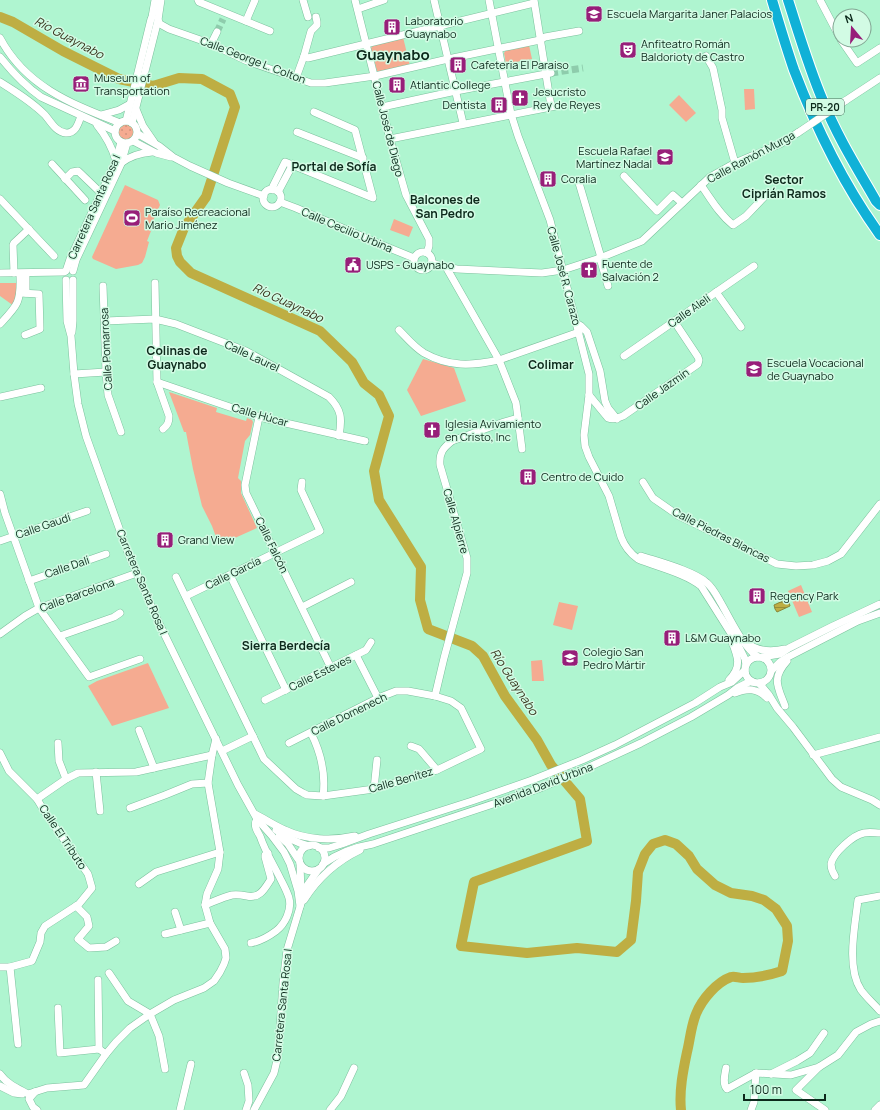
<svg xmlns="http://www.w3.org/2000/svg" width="880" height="1110" viewBox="0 0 880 1110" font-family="Manrope,sans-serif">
  <defs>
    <pattern id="grass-dots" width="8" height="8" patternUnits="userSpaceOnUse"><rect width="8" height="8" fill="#f5ab91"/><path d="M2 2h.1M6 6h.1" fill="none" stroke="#d1937c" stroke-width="1.8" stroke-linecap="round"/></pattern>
    <pattern id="water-rules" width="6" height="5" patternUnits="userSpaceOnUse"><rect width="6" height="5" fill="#beae43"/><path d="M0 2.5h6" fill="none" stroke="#998e37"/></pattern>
  </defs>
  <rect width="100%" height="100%" fill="#aff5d0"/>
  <circle fill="url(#grass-dots)" cx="126" cy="132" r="10"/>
  <g fill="#f5ab91">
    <polygon points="403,37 410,66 379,72 377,71 371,48 374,44"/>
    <polygon points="529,45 532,59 506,64 504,53 506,50"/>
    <polygon points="744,89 754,89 755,109 745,110"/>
    <polygon points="679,95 696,113 686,122 669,105"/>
    <polygon points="125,185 158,200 160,205 149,230 151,231 147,241 149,242 145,257 142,263 138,265 116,269 93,259 92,257"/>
    <polygon points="394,219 413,227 409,237 390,230"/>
    <polygon points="0,283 17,283 18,290 14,306 0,296"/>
    <polygon points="423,359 454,368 466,401 421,416 407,390"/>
    <polygon points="169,392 217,408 216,412 246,421 247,418 252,420 253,422 250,435 245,441 238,478 241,481 241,493 257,528 219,545 212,526 202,506 193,469 186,432 184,432"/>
    <polygon points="801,585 812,612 799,617 788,591"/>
    <polygon points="559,602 578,606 572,630 553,625"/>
    <polygon points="542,660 544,681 532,681 531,661"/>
    <polygon points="148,663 169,708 112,726 88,686 97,681"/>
  </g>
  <polygon fill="url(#water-rules)" stroke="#898637" points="787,599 789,602 790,606 777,612 775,609 774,605"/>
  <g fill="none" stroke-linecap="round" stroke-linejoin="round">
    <path stroke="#beae43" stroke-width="10" d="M0,17L13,22L63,51L119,79L153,86L179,78L202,79L230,94L235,107L206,197L184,228L176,248L177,256L180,262L191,273L320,331L352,362L364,383L379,395L389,416L374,471L379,500L421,567L420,600L428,629L472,646L483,656L505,696L537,740L551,765L580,799L587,841L474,882L461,946L527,953L577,948L617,952L631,940L636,901L638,872L645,854L653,844L665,840L676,844L689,856L697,869L715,885L731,893L752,896L764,900L776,909L787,926L788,941L782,971C770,975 756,978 743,978C739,978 735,976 731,977C717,982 702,999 696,1014C691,1026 690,1040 687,1052C683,1071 679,1091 681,1110"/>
    <g stroke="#8eccac" stroke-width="7" stroke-dasharray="7 3.5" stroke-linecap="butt">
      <polyline points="217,32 223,19"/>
      <polyline points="551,73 583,68"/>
    </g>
    <g stroke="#7cc19d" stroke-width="8">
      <g id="minor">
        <polyline points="198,0 199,2 270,31"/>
        <polyline points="303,0 308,17"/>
        <polyline points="355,0 390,139 406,195 429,239 429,246 427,253"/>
        <polyline points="434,0 463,123"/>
        <path d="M489,0L511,114L518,136L550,220L589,374V395L584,435L585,446L589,457L609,496L621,537C624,545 631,554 638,559C657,567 685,573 701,586L737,643L745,659L746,665"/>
        <polyline points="534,0 551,106"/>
        <polyline points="820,0 840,38"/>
        <polyline points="358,9 384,0"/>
        <polyline points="152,17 155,0"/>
        <polyline points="158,20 160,24 169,29 209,43 247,61 311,83 325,83 375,76 448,59 540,40 545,37 579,31"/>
        <polyline points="246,21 255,0"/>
        <path d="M0,38C26,87 72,104 120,123"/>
        <polyline points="841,40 857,63 880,48"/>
        <polyline points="211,44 217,32"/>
        <polyline points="304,56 308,58 534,3"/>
        <polyline points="706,56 713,68 722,110 722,118 735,163"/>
        <path d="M0,57C12,72 25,86 41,97L115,131"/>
        <polyline points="296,78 304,56 311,31 317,25 317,22 316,17"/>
        <path d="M0,82C16,92 32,102 45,115C51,122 56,132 66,133C76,133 78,124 81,116"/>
        <polyline points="845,101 880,78"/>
        <polyline points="382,107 456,91 551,73"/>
        <polyline points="136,109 143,126 154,142"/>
        <polyline points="101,115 119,110 130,104"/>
        <circle cx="126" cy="132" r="11"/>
        <polyline points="126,121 151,19"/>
        <polyline points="132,123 158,20 161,0"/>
        <path d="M97,125C106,136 112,147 116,161"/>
        <polyline points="297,132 363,158"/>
        <polyline points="138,134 159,146 173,157 190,166 228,183 264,196"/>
        <polyline points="390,139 556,106"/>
        <polyline points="133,141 156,153 171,157"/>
        <path d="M121,163C130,156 140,153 152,152"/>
        <polyline points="52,164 85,200"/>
        <polyline points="624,176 657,211 673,195 682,203"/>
        <polyline points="65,179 72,172 78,171 101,193"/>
        <polyline points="579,183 600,254 600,258 608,286"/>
        <path d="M701,185C711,199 719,214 733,225L746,216L768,193"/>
        <circle cx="272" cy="198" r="9"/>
        <polyline points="273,190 273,186 285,162 373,198 355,130 314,112"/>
        <polyline points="278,192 293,164"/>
        <polyline points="0,199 54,256"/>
        <polyline points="280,202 296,208 382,245 414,258"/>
        <circle cx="423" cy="261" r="9"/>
        <polyline points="431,263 446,267 457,269 542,273 563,270 600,258 642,241 710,177 735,163 780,144 799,132"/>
        <polyline points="446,267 499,360 516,403 522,449"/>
        <polyline points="66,271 70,259 116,161 121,142"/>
        <polyline points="73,271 76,260 121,164 127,143"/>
        <polyline points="0,273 64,272"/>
        <polyline points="14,273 13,245 14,243 29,229"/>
        <polyline points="26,277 26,293"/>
        <polyline points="66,280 67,321 71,336 74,374 78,404 86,436 128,553 156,617 238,785 257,819 272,836 284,852 290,864 298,891 300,906"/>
        <path d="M155,283L157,382L169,416C169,422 168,425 163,429"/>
        <polyline points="103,286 106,372 108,395 121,432"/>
        <polyline points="716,292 741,327"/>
        <polyline points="20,293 39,294 40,329 25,335"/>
        <path d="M105,321L155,319L176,324L246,351L329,397C342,410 342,419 339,436"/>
        <polyline points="576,323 581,326 587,332 600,371 605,401 608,408 617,419"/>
        <path d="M0,324C17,306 21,303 20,277"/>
        <path d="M399,330C406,337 414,347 424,353C449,367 471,366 499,360L579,332"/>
        <polyline points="72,332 73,321 73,280"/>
        <polyline points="624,356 754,266"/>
        <polyline points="74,374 106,372"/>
        <polyline points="157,382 259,417 365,441"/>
        <path d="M589,395L608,418C613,420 618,418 623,416L698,364L699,360L698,357L674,321"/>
        <polyline points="0,397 41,388"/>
        <polyline points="259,417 245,485 246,493 331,668"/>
        <polyline points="643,482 653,498 679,516 777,564 796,566 813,565 828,561 841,554 880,504"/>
        <polyline points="0,494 5,513 39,608 89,677 140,659"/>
        <polyline points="0,541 87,511"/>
        <path d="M641,556C659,562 694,571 707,583C713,588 717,596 721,603C730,619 743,647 758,657"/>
        <polyline points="230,575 286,690"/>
        <polyline points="176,577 264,759 296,789 303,793 307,795 323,796 374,789 437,770 481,749 461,708 451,701 435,696 408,691 396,691 378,698 289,743"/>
        <polyline points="29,581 106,554"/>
        <polyline points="186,596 320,531 301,490 302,482"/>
        <polyline points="302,607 351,582"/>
        <polyline points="0,634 25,616 39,608 137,573"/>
        <polyline points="60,636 114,617 120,613"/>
        <path d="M746,642C757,652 771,652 785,649"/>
        <polyline points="356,655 378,698"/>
        <circle cx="758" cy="670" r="13"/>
        <polyline points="762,657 780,654 789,648 833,626 880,604"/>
        <polyline points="772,670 780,662 788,657 858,621 880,613"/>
        <path d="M729,680C742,667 738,657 732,642"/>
        <polyline points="759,683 769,695 777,708 793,727 832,779 841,787 872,800 880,805"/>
        <path d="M735,693C747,688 757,688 767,698"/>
        <path d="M435,696L444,658L467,573V558L440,465C439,453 443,448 452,441L504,422L518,418"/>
        <polyline points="265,700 366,650 371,642"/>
        <path d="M785,706C778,687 771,679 787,661"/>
        <polyline points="139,730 154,768"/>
        <path d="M311,733C321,753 326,773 323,796"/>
        <polyline points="58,743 59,761 66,779"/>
        <polyline points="411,746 419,749 437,770"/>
        <polyline points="222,751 253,736"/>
        <polyline points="0,753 9,771 37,799 66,779 78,773 136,772 212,755"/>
        <polyline points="813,755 880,737"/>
        <polyline points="96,772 100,811"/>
        <polyline points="374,789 377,760"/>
        <polyline points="130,808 165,795 192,784 208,783"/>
        <path d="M255,814C265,819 275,826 285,830C306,840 332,841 355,836"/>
        <path d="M276,830C287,837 296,843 309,846"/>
        <polyline points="279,836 288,844 298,859"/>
        <circle cx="312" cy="858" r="13"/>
        <polyline points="319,848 329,848 342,844 369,834 472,801 532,780 582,760 615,745 695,703 720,687 732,682 745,670"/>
        <polyline points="300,864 301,892"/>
        <path d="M323,864C338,853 355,847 373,844L538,789L587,768L641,743L691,717L728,695L737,688L749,682H753"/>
        <path d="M835,876C833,873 831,868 831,864C833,853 853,835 864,833C870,832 875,833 880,833"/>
        <polyline points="139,884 156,872 220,852"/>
        <path d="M880,896L858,900C855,926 846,967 861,990C866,997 874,1004 880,1011"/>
        <path d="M304,900C318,878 337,861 360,850"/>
        <path d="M205,905C213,902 223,897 232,895C237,894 242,895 247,896C260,899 265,888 271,879L265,857V855L268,853"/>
        <polyline points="76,906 87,917 89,926 78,939 89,948 106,947 116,941"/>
        <polyline points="175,912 181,930"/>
        <polyline points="165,934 210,923"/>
        <path d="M251,943C261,941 268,937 276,931C285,924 292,910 289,898C287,891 283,884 280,878C273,864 265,851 260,836C257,831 253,825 257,819"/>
        <polyline points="0,967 10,967 32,961 40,942 41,933 45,926 79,904 92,888 88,874 46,814 37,799"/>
        <polyline points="10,967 18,1044"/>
        <polyline points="109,973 128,1001 150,1014 159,1036 165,1069"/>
        <polyline points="98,980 99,1049"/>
        <polyline points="58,1008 60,1053 99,1049 106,1054"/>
        <polyline points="819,1067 796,1090 825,1110"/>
        <path d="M726,1068C725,1074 722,1084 727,1089L756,1073L791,1075L819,1067L838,1055L856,1032L871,1024L880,1021"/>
        <polyline points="244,1073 248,1085 249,1101 246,1110"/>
        <path d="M0,1074C7,1084 17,1088 28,1094L47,1088L84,1085L106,1054L116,1042L130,1028L150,1014L174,1000L204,988L214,981L220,972L224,964L226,958L225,949L210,923L205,905L207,894L218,869L220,852L208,783L212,755L216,739"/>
        <polyline points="771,1074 797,1061 810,1053 824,1033"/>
        <polyline points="0,1086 14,1093 22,1094"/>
        <polyline points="35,1092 29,1099 33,1107 37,1110"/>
        <polyline points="180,1110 191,1064"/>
        <polyline points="254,1110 274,1073 278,1056 283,983 287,950 306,887 318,870"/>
        <polyline points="330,1110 341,1096 354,1068"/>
        <polyline points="751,1110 754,1102 756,1073"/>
        <polyline points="875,1110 880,1105"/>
      </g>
    </g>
    <g stroke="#fff" stroke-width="12">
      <g id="highway">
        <path d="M772,0C779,23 786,47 794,70C816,128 844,185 880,235"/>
        <path d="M788,0C799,34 809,68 823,101C837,136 857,168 876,201L880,205"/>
      </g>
    </g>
    <use href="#minor" stroke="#fff" stroke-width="7"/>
    <use href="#highway" stroke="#10b1d7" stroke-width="10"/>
    <g stroke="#7cc19d" stroke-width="8" stroke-linecap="butt">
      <polyline id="minor-bridge" points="799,132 845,101"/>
    </g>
    <use href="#minor-bridge" stroke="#fff" stroke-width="7"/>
  </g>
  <defs>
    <g id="school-square" transform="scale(0.9)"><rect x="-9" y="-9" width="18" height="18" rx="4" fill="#971e79" stroke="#d2fbe4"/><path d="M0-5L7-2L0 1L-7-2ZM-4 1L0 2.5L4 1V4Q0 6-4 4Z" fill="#fff"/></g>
    <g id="building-square" transform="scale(0.9)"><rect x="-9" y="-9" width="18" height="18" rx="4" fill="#971e79" stroke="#d2fbe4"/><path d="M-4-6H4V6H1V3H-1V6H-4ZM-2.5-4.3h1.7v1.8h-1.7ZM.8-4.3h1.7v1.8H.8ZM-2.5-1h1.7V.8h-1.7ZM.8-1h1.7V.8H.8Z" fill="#fff"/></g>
    <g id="theatre-square" transform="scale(0.9)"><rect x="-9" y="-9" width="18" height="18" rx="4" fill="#971e79" stroke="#d2fbe4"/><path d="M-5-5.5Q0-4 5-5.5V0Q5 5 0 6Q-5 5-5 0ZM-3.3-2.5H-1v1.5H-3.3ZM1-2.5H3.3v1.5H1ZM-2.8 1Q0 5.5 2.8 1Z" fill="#fff"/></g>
    <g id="museum-square" transform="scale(0.9)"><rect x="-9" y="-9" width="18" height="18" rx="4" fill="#971e79" stroke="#d2fbe4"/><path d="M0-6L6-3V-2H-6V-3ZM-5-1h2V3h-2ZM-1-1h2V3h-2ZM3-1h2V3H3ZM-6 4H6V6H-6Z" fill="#fff"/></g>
    <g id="church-square" transform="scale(0.9)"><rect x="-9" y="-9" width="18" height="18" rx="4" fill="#971e79" stroke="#d2fbe4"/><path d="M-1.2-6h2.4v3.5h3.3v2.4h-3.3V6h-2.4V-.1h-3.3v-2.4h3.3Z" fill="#fff"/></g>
    <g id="stadium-square" transform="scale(0.9)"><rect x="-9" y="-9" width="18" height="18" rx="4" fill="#971e79" stroke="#d2fbe4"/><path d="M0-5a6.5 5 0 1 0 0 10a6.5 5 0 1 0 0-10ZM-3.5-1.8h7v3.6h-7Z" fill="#fff"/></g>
    <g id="civic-square" transform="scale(0.9)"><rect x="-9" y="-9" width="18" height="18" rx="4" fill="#971e79" stroke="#d2fbe4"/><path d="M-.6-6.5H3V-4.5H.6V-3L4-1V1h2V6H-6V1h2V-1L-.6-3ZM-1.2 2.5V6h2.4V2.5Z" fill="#fff"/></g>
    <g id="university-square" transform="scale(0.9)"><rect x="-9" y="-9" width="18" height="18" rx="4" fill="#971e79" stroke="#d2fbe4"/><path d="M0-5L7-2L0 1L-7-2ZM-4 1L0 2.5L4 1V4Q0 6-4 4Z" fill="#fff"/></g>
  </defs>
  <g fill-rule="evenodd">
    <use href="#school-square" x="594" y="14"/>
    <use href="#building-square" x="392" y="27"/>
    <use href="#theatre-square" x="628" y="50"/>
    <use href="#building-square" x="458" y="65"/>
    <use href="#museum-square" x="81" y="84"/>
    <use href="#building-square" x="397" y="85"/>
    <use href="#church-square" x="520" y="98"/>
    <use href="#building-square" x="499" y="105"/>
    <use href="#school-square" x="665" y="157"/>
    <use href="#building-square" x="548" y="179"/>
    <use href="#stadium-square" x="132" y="218"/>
    <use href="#civic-square" x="353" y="265"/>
    <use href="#church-square" x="589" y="270"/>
    <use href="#school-square" x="754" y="369"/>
    <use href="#church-square" x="432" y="430"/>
    <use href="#building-square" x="528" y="477"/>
    <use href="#building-square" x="165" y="540"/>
    <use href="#building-square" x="757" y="596"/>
    <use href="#building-square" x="672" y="638"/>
    <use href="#university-square" x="570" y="658"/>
  </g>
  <g text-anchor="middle" stroke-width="3" stroke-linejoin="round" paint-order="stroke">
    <rect fill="#d2fbe4" stroke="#476857" stroke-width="1" x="806" y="99" width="38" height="16" rx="3"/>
    <g font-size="10" font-weight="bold" fill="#0c291b">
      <text x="825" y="111">PR-20</text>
    </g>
    <g font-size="11" fill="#0c291b" stroke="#d2fbe4" text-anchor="start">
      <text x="607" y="18">Escuela Margarita Janer Palacios</text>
      <text x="405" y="25">Laboratorio<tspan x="405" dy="13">Guaynabo</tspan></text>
      <text x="641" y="48">Anfiteatro Román<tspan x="641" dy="13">Baldorioty de Castro</tspan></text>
      <text x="471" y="69">Cafeteria El Paraiso</text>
      <text x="94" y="82">Museum of<tspan x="94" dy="13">Transportation</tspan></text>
      <text x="410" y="89">Atlantic College</text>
      <text x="533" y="96">Jesucristo<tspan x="533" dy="13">Rey de Reyes</tspan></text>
      <text x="486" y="109" text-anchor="end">Dentista</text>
      <text x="652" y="155" text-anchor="end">Escuela Rafael<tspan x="652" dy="13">Martínez Nadal</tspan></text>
      <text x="561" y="183">Coralia</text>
      <text x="145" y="216">Paraíso Recreacional<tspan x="145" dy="13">Mario Jiménez</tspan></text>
      <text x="602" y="268">Fuente de<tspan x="602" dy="13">Salvación 2</tspan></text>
      <text x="366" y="269">USPS - Guaynabo</text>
      <text x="767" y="367">Escuela Vocacional<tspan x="767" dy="13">de Guaynabo</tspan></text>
      <text x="445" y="428">Iglesia Avivamiento<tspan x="445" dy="13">en Cristo, Inc</tspan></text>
      <text x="541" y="481">Centro de Cuido</text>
      <text x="178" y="544">Grand View</text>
      <text x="770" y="600">Regency Park</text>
      <text x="685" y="642">L&amp;M Guaynabo</text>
      <text x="583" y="656">Colegio San<tspan x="583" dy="13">Pedro Mártir</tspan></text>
    </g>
    <g font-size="11" fill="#0c291b" stroke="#d2fbe4">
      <text transform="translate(253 60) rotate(21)" y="4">Calle George L. Colton</text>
      <text transform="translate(388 129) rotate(76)" y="4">Calle José de Diego</text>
      <text transform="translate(751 157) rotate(-28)" y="4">Calle Ramón Murga</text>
      <text transform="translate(94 207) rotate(-66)" y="4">Carretera Santa Rosa I</text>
      <text transform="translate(347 230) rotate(23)" y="4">Calle Cecilio Urbina</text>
      <text transform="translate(564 276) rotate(75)" y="4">Calle José R. Carazo</text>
      <text transform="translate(689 311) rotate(-35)" y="4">Calle Alelí</text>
      <text transform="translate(106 349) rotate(-93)" y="4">Calle Pomarrosa</text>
      <text transform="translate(252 356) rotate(25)" y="4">Calle Laurel</text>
      <text transform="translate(662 389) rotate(-35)" y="4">Calle Jazmín</text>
      <text transform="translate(260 415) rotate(16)" y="4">Calle Húcar</text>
      <text transform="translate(456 521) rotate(74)" y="4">Calle Alpierre</text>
      <text transform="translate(43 526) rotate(-19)" y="4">Calle Gaudí</text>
      <text transform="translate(721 535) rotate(27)" y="4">Calle Piedras Blancas</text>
      <text transform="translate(272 545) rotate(64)" y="4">Calle Falcón</text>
      <text transform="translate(67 567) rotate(-19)" y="4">Calle Dalí</text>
      <text transform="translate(233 573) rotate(-26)" y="4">Calle García</text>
      <text transform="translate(142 582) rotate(67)" y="4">Carretera Santa Rosa I</text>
      <text transform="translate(77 595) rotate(-20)" y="4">Calle Barcelona</text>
      <text transform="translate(320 673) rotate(-26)" y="4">Calle Esteves</text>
      <text transform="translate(349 714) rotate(-26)" y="4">Calle Domenech</text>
      <text transform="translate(401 780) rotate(-16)" y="4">Calle Benítez</text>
      <text transform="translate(543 785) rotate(-21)" y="4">Avenida David Urbina</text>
      <text transform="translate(63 837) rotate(56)" y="4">Calle El Tributo</text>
      <text transform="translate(282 1005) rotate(-84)" y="4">Carretera Santa Rosa I</text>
    </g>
    <g font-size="12" font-style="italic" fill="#36321b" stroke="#d2fbe4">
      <text transform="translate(69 38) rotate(28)" y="4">Río Guaynabo</text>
      <text transform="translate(288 303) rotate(25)" y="4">Río Guaynabo</text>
      <text transform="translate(514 682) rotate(57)" y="4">Río Guaynabo</text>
    </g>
    <g font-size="12" font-weight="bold" fill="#0c291b" stroke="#d2fbe4">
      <text x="334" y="171">Portal de Sofía</text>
      <text x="784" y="184">Sector<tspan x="784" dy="14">Ciprián Ramos</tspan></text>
      <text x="445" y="204">Balcones de<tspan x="445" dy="14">San Pedro</tspan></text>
      <text x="177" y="355">Colinas de<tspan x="177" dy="14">Guaynabo</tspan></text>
      <text x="551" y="369">Colimar</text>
      <text x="286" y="650">Sierra Berdecía</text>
    </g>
    <g font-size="15" font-weight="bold" fill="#0c291b" stroke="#d2fbe4">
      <text x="393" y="60">Guaynabo</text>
    </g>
  </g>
  <g transform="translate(852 28) rotate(342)"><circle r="19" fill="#d2fbe4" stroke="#83a794"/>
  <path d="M0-3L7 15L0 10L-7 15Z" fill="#971e79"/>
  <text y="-6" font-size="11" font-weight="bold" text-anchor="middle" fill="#0c291b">N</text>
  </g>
  <path d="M744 1094v6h81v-6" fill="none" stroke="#0c291b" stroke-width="2"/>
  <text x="750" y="1094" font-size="12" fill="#0c291b" stroke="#d2fbe4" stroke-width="3" paint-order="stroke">100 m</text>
</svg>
